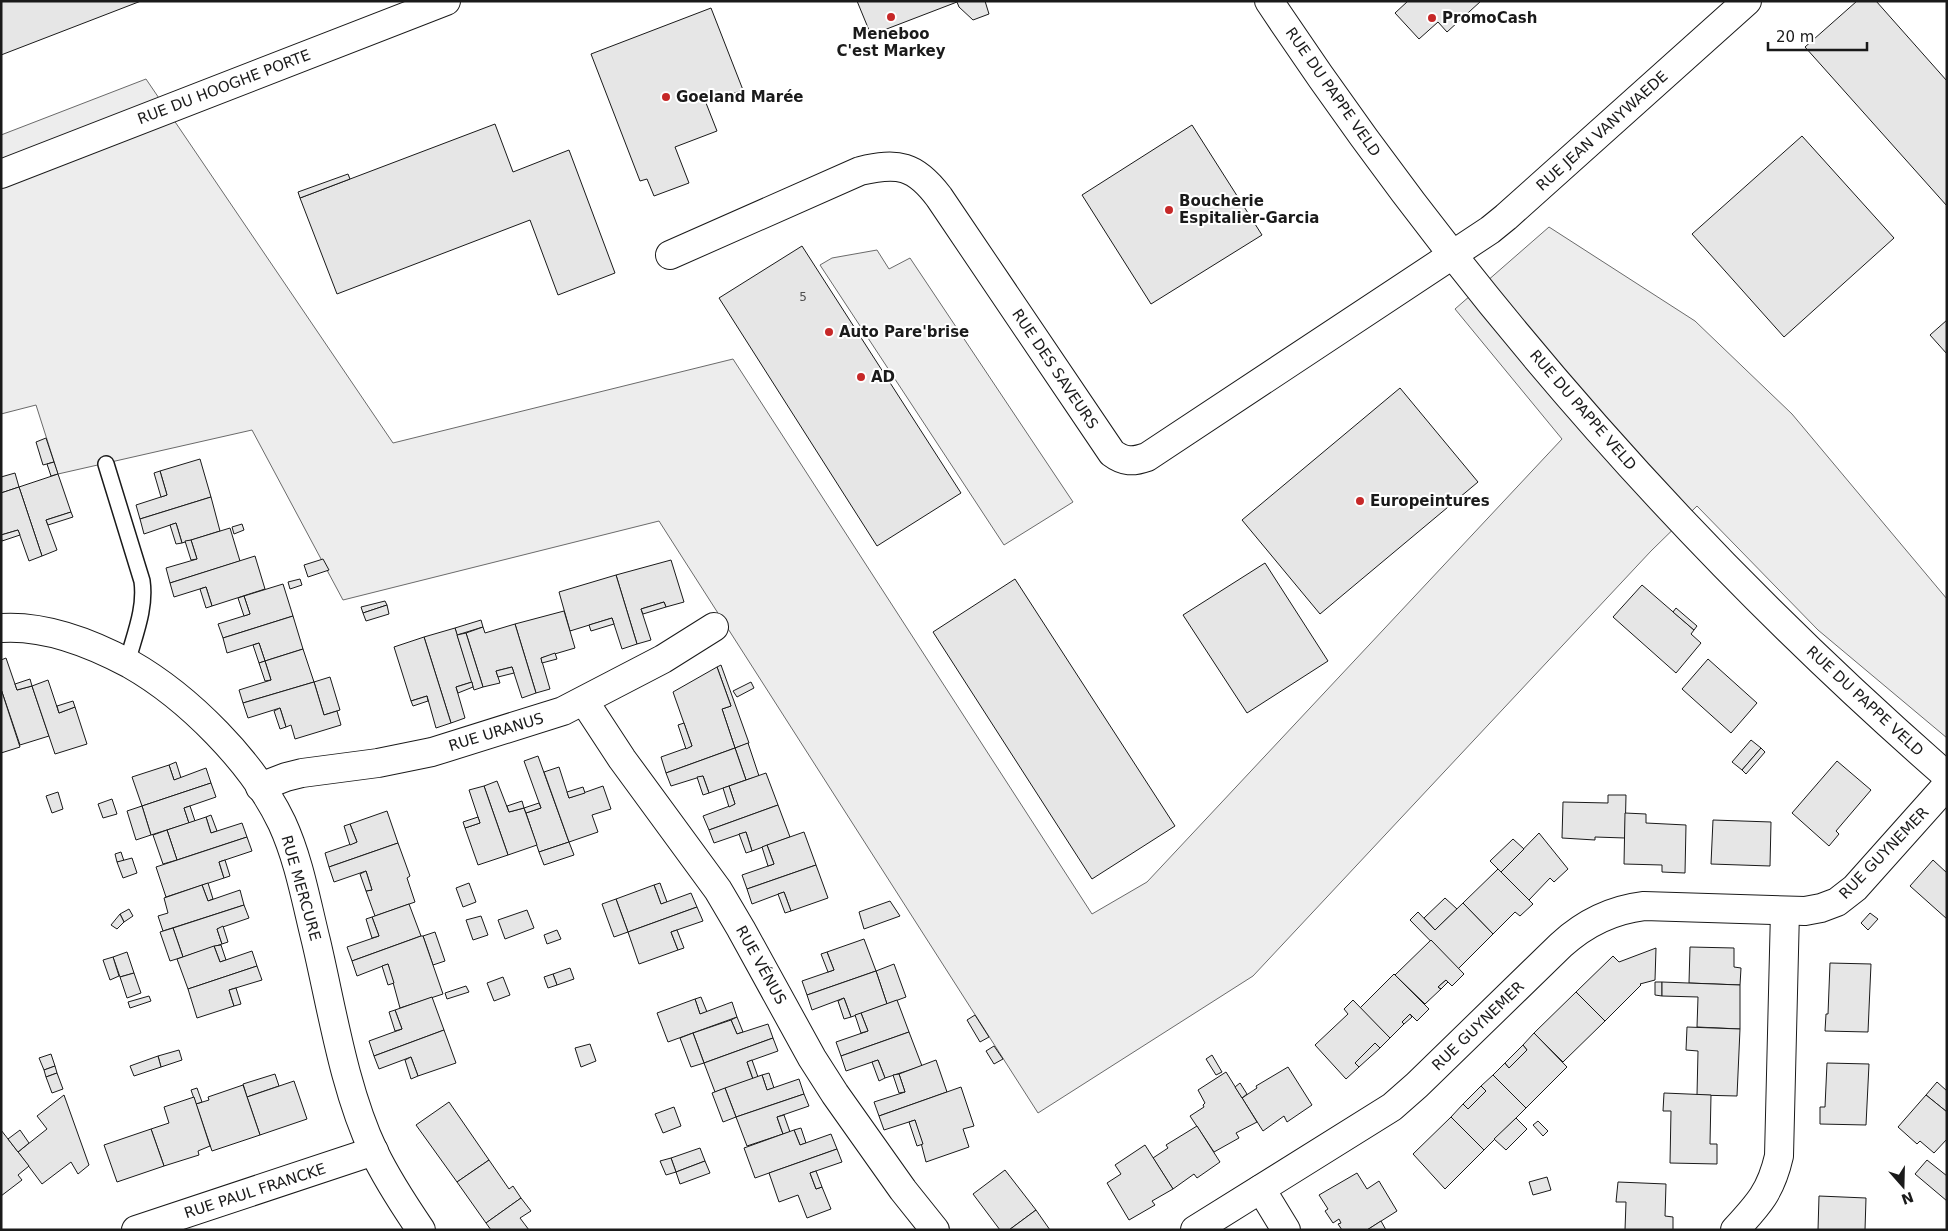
<svg xmlns="http://www.w3.org/2000/svg" width="1948" height="1231" viewBox="0 0 1948 1231" font-family="'DejaVu Sans',sans-serif">
  <rect width="100%" height="100%" fill="#fff"/>
  <g fill="#ededed" stroke="#6a6a6a">
    <polygon points="146,79 393,443 733,359 1092,914 1147,882 1562,439 1455,309 1549,227 1695,321 1792,414 1947,599 1947,738 1818,630 1697,506 1651,551 1253,976 1038,1113 659,521 343,600 252,430 58,474 36,405 1,414 1,135"/>
    <polygon points="877,250 889,269 910,258 1073,502 1004,545 820,265 832,258"/>
  </g>
  <g fill="#e6e6e6" stroke="#1a1a1a">
    <polygon points="1,1 141,1 1,55"/>
    <polygon points="857,1 985,1 989,14 973,20 959,7 957,2 871,35"/>
    <polygon points="1408,1 1481,1 1447,32 1438,22 1419,39 1395,13"/>
    <polygon points="1857,1 1876,1 1947,81 1947,206 1805,47"/>
    <polygon points="711,8 743,90 706,103 717,131 675,147 689,183 654,196 647,179 640,181 591,54"/>
    <polygon points="495,124 513,172 569,150 615,273 558,295 530,220 337,294 300,198"/>
    <polygon points="1192,125 1262,235 1151,304 1082,195"/>
    <polygon points="1802,136 1894,238 1784,337 1692,234"/>
    <polygon points="348,174 350,179 300,198 298,192"/>
    <polygon points="802,246 961,493 877,546 719,298"/>
    <polygon points="1947,320 1947,354 1930,335"/>
    <polygon points="1400,388 1478,482 1320,614 1242,520"/>
    <polygon points="46,438 54,462 43,465 36,442"/>
    <polygon points="200,459 211,497 140,519 136,505 167,495 160,471"/>
    <polygon points="54,462 58,474 51,476 47,464"/>
    <polygon points="160,471 167,495 161,497 154,473"/>
    <polygon points="15,473 19,487 1,493 1,477"/>
    <polygon points="58,474 71,512 46,520 57,550 42,556 19,487"/>
    <polygon points="19,487 42,556 29,561 18,530 1,535 1,493"/>
    <polygon points="211,497 220,531 182,543 176,523 144,534 140,519"/>
    <polygon points="71,512 73,517 48,525 46,520"/>
    <polygon points="176,523 182,543 176,544 170,525"/>
    <polygon points="242,524 244,530 234,534 232,527"/>
    <polygon points="230,528 240,561 170,583 166,568 197,559 191,540"/>
    <polygon points="18,530 20,535 2,541 1,535"/>
    <polygon points="191,540 197,559 191,560 185,541"/>
    <polygon points="255,556 265,589 212,606 206,587 174,597 170,583"/>
    <polygon points="323,559 329,570 308,577 304,565"/>
    <polygon points="671,560 684,602 666,607 664,602 641,609 651,640 637,644 616,575"/>
    <polygon points="1265,563 1328,661 1247,713 1183,615"/>
    <polygon points="616,575 637,644 622,649 612,618 570,631 559,592"/>
    <polygon points="300,579 302,585 290,589 288,582"/>
    <polygon points="1015,579 1175,826 1092,879 933,632"/>
    <polygon points="283,584 293,616 223,638 218,624 250,614 244,596"/>
    <polygon points="1642,585 1694,630 1691,634 1701,643 1676,673 1613,617"/>
    <polygon points="206,587 212,606 206,608 200,589"/>
    <polygon points="244,596 250,614 244,616 238,598"/>
    <polygon points="385,601 387,605 363,613 361,607"/>
    <polygon points="664,602 666,607 643,614 641,609"/>
    <polygon points="387,605 389,614 366,621 363,613"/>
    <polygon points="1676,608 1697,626 1694,630 1673,612"/>
    <polygon points="564,611 575,648 541,658 550,689 536,693 515,624"/>
    <polygon points="293,616 303,649 265,661 259,643 227,653 223,638"/>
    <polygon points="612,618 614,624 591,631 589,625"/>
    <polygon points="481,620 483,627 457,635 455,628"/>
    <polygon points="515,624 536,693 522,698 512,667 496,671 500,683 483,687 466,633 483,627 485,633"/>
    <polygon points="455,628 472,682 456,687 465,718 451,723 424,637"/>
    <polygon points="466,633 483,687 474,690 457,635"/>
    <polygon points="424,637 451,723 436,728 427,696 411,701 394,647"/>
    <polygon points="259,643 265,661 259,663 253,645"/>
    <polygon points="303,649 314,682 243,703 239,690 271,680 265,661"/>
    <polygon points="555,653 557,659 542,663 541,658"/>
    <polygon points="6,658 17,690 32,686 49,736 20,745 1,689 1,660"/>
    <polygon points="1708,659 1757,703 1731,733 1682,689"/>
    <polygon points="265,661 271,680 265,681 259,663"/>
    <polygon points="721,665 749,743 735,748 722,709 731,706 717,667"/>
    <polygon points="512,667 514,673 498,677 496,671"/>
    <polygon points="717,667 731,706 722,709 735,748 666,773 661,757 692,746 673,692"/>
    <polygon points="330,677 340,710 324,715 314,682"/>
    <polygon points="30,679 32,686 17,690 15,684"/>
    <polygon points="48,680 59,713 75,707 87,744 55,754 32,686"/>
    <polygon points="314,682 324,715 337,711 341,725 295,739 291,725 286,727 280,708 248,718 243,703"/>
    <polygon points="472,682 473,687 458,693 456,687"/>
    <polygon points="751,682 754,688 737,697 733,691"/>
    <polygon points="1,689 20,747 1,753"/>
    <polygon points="427,696 428,701 413,706 411,701"/>
    <polygon points="73,701 75,707 59,713 57,706"/>
    <polygon points="280,708 286,727 280,729 274,711"/>
    <polygon points="684,723 692,746 686,749 678,725"/>
    <polygon points="1751,740 1761,748 1742,770 1732,762"/>
    <polygon points="748,743 759,776 746,780 735,748"/>
    <polygon points="735,748 746,780 709,793 703,776 671,786 666,773"/>
    <polygon points="1761,748 1765,752 1746,774 1742,770"/>
    <polygon points="538,756 569,842 539,852 526,813 541,808 524,761"/>
    <polygon points="1837,761 1871,790 1836,831 1839,834 1829,846 1792,813"/>
    <polygon points="176,762 181,778 174,780 169,765"/>
    <polygon points="169,765 174,780 206,768 211,783 142,806 132,777"/>
    <polygon points="559,767 569,798 603,786 611,809 592,815 598,832 569,842 544,772"/>
    <polygon points="766,773 778,805 709,830 703,816 735,804 729,786"/>
    <polygon points="703,776 709,793 703,795 697,777"/>
    <polygon points="497,781 509,812 524,808 537,845 508,855 484,786"/>
    <polygon points="211,783 216,797 184,808 189,823 151,835 142,806"/>
    <polygon points="484,786 508,855 478,865 465,828 480,823 469,790"/>
    <polygon points="729,786 735,804 729,807 723,788"/>
    <polygon points="583,787 585,793 569,798 567,792"/>
    <polygon points="58,792 63,809 52,813 46,796"/>
    <polygon points="1608,795 1626,795 1625,838 1595,837 1595,840 1562,838 1563,802 1608,803"/>
    <polygon points="112,799 117,814 103,818 98,804"/>
    <polygon points="522,801 524,808 509,812 507,806"/>
    <polygon points="539,803 541,808 526,813 524,808"/>
    <polygon points="778,805 790,837 752,851 746,832 714,843 709,830"/>
    <polygon points="142,806 151,835 136,840 127,811"/>
    <polygon points="190,806 195,821 189,823 184,808"/>
    <polygon points="387,811 398,843 329,867 325,853 357,842 350,824"/>
    <polygon points="1625,813 1646,814 1646,823 1686,825 1685,873 1662,872 1662,865 1624,864"/>
    <polygon points="211,815 217,831 211,833 206,817"/>
    <polygon points="206,817 211,833 242,823 247,837 177,860 167,830"/>
    <polygon points="478,817 480,823 465,828 463,822"/>
    <polygon points="1713,820 1771,822 1770,866 1711,864"/>
    <polygon points="350,824 357,842 350,845 344,826"/>
    <polygon points="167,830 177,860 163,864 153,835"/>
    <polygon points="746,832 752,851 746,853 739,834"/>
    <polygon points="804,832 816,865 747,889 742,875 774,864 767,845"/>
    <polygon points="1539,833 1568,869 1554,882 1550,878 1529,900 1501,872"/>
    <polygon points="247,837 252,851 219,862 224,878 166,897 156,867"/>
    <polygon points="1513,839 1524,849 1501,872 1490,861"/>
    <polygon points="569,842 574,855 544,865 539,852"/>
    <polygon points="398,843 410,876 407,878 415,902 375,916 366,891 372,890 366,871 334,882 329,867"/>
    <polygon points="767,845 774,864 768,866 762,847"/>
    <polygon points="121,852 124,861 117,862 115,854"/>
    <polygon points="132,858 137,873 123,878 117,862"/>
    <polygon points="225,860 230,876 224,878 219,862"/>
    <polygon points="1933,860 1947,873 1947,919 1910,886"/>
    <polygon points="816,865 828,898 791,911 784,892 752,904 747,889"/>
    <polygon points="1498,869 1533,904 1520,916 1515,912 1493,934 1463,903"/>
    <polygon points="366,871 372,890 366,891 360,874"/>
    <polygon points="208,883 213,899 208,901 202,885"/>
    <polygon points="469,883 476,902 463,907 456,888"/>
    <polygon points="660,883 667,902 661,904 654,885"/>
    <polygon points="202,885 208,901 240,890 244,905 163,931 158,916 168,913 164,898"/>
    <polygon points="654,885 661,904 691,893 697,907 628,932 616,899"/>
    <polygon points="784,892 791,911 785,913 778,894"/>
    <polygon points="1445,898 1457,909 1435,930 1424,918"/>
    <polygon points="616,899 628,932 614,937 602,904"/>
    <polygon points="890,901 900,916 864,929 859,912"/>
    <polygon points="1463,903 1493,934 1458,969 1410,920 1418,912 1435,930"/>
    <polygon points="409,904 421,936 352,961 347,947 379,936 372,917"/>
    <polygon points="244,905 249,918 217,929 222,944 183,957 173,928"/>
    <polygon points="697,907 703,921 671,932 678,950 639,964 628,932"/>
    <polygon points="129,909 133,916 124,922 120,914"/>
    <polygon points="527,910 534,928 505,939 498,920"/>
    <polygon points="1870,913 1878,919 1868,930 1861,923"/>
    <polygon points="120,914 124,922 117,929 111,925"/>
    <polygon points="481,916 488,935 473,940 466,920"/>
    <polygon points="372,917 379,936 372,938 366,919"/>
    <polygon points="223,926 228,942 222,944 217,929"/>
    <polygon points="173,928 183,957 170,961 160,932"/>
    <polygon points="557,930 561,939 547,944 544,935"/>
    <polygon points="677,930 684,948 678,950 671,932"/>
    <polygon points="435,932 445,961 433,965 423,936"/>
    <polygon points="421,936 423,936 443,994 400,1008 388,964 357,976 352,961"/>
    <polygon points="864,939 876,971 807,995 802,981 834,970 827,952"/>
    <polygon points="1431,940 1464,974 1452,986 1446,980 1438,987 1441,989 1425,1004 1395,975"/>
    <polygon points="221,945 226,960 220,962 214,946"/>
    <polygon points="214,946 220,962 252,951 257,966 188,989 177,959"/>
    <polygon points="1690,947 1734,948 1734,967 1741,968 1740,985 1689,983"/>
    <polygon points="1656,948 1655,980 1640,984 1641,985 1605,1021 1576,992 1613,956 1619,962"/>
    <polygon points="127,952 134,973 120,977 113,957"/>
    <polygon points="827,952 834,970 828,972 821,954"/>
    <polygon points="113,957 119,976 110,980 103,960"/>
    <polygon points="1830,963 1871,964 1868,1032 1825,1031 1826,1014 1828,1014"/>
    <polygon points="388,964 394,983 388,985 382,966"/>
    <polygon points="894,964 906,997 887,1004 876,971"/>
    <polygon points="257,966 262,980 229,990 234,1006 197,1018 188,989"/>
    <polygon points="570,968 574,979 557,985 553,974"/>
    <polygon points="876,971 887,1004 851,1017 844,998 812,1010 807,995"/>
    <polygon points="134,973 141,993 127,998 120,977"/>
    <polygon points="553,974 557,985 548,988 544,977"/>
    <polygon points="1394,974 1429,1009 1417,1021 1410,1014 1402,1022 1404,1024 1390,1038 1360,1008"/>
    <polygon points="503,977 510,995 494,1001 487,983"/>
    <polygon points="1446,980 1448,982 1441,989 1438,987"/>
    <polygon points="1655,982 1662,982 1662,996 1655,995"/>
    <polygon points="1662,982 1740,985 1740,1029 1697,1027 1698,997 1662,996"/>
    <polygon points="466,986 469,992 447,999 445,993"/>
    <polygon points="236,988 241,1004 234,1006 229,990"/>
    <polygon points="1576,992 1605,1021 1563,1062 1534,1033"/>
    <polygon points="149,996 151,1001 130,1008 128,1002"/>
    <polygon points="432,997 444,1030 374,1056 369,1041 402,1029 395,1010"/>
    <polygon points="701,997 707,1012 700,1014 695,999"/>
    <polygon points="844,998 851,1017 844,1019 838,1001"/>
    <polygon points="695,999 700,1014 732,1002 737,1017 668,1042 657,1013"/>
    <polygon points="897,1000 909,1032 841,1056 836,1042 868,1031 861,1013"/>
    <polygon points="1353,1000 1390,1038 1380,1048 1375,1043 1355,1063 1359,1067 1346,1079 1315,1045 1348,1014 1344,1009"/>
    <polygon points="395,1010 402,1029 395,1031 389,1012"/>
    <polygon points="861,1013 868,1031 861,1033 855,1015"/>
    <polygon points="1410,1014 1412,1017 1404,1024 1402,1022"/>
    <polygon points="975,1015 989,1037 980,1042 967,1020"/>
    <polygon points="737,1017 743,1032 737,1034 731,1020"/>
    <polygon points="731,1020 737,1034 768,1024 773,1038 704,1063 693,1033"/>
    <polygon points="1687,1027 1740,1029 1737,1096 1697,1095 1698,1051 1686,1050"/>
    <polygon points="444,1030 456,1063 418,1076 411,1057 379,1069 374,1056"/>
    <polygon points="909,1032 922,1066 885,1078 878,1060 846,1071 841,1056"/>
    <polygon points="693,1033 704,1063 691,1067 680,1038"/>
    <polygon points="1534,1033 1567,1067 1526,1108 1493,1075 1505,1063 1509,1068 1527,1050 1523,1045"/>
    <polygon points="773,1038 778,1051 747,1062 753,1079 715,1092 704,1063"/>
    <polygon points="1375,1043 1380,1048 1359,1067 1355,1063"/>
    <polygon points="590,1044 596,1061 581,1067 575,1048"/>
    <polygon points="1523,1045 1527,1050 1509,1068 1505,1063"/>
    <polygon points="994,1046 1003,1059 994,1064 986,1051"/>
    <polygon points="179,1050 182,1060 161,1067 158,1056"/>
    <polygon points="51,1054 55,1066 44,1070 39,1058"/>
    <polygon points="1212,1055 1222,1072 1216,1075 1206,1059"/>
    <polygon points="158,1056 161,1067 134,1076 130,1066"/>
    <polygon points="411,1057 418,1076 411,1079 405,1060"/>
    <polygon points="752,1060 758,1077 753,1079 747,1062"/>
    <polygon points="878,1060 885,1078 879,1081 872,1062"/>
    <polygon points="936,1060 947,1092 879,1116 874,1102 905,1092 899,1074"/>
    <polygon points="1827,1063 1869,1064 1866,1125 1820,1124 1820,1107 1825,1107"/>
    <polygon points="55,1066 57,1073 46,1077 44,1070"/>
    <polygon points="1288,1067 1312,1105 1287,1122 1284,1116 1263,1131 1242,1098 1257,1088 1256,1086"/>
    <polygon points="1226,1072 1257,1122 1236,1133 1239,1138 1214,1152 1190,1116 1204,1107 1203,1105 1205,1103 1198,1090"/>
    <polygon points="57,1073 63,1089 52,1093 46,1077"/>
    <polygon points="769,1073 774,1088 767,1090 762,1075"/>
    <polygon points="275,1074 279,1086 247,1097 243,1084"/>
    <polygon points="899,1074 905,1092 899,1093 893,1075"/>
    <polygon points="762,1075 767,1090 799,1079 804,1094 736,1117 725,1088"/>
    <polygon points="1493,1075 1526,1108 1484,1150 1451,1117 1463,1104 1468,1109 1486,1091 1481,1086"/>
    <polygon points="294,1081 307,1119 260,1135 247,1097"/>
    <polygon points="1937,1082 1947,1091 1947,1112 1926,1095"/>
    <polygon points="1240,1083 1247,1094 1242,1098 1235,1087"/>
    <polygon points="243,1085 260,1135 212,1151 196,1104 209,1100 208,1097"/>
    <polygon points="1481,1086 1486,1091 1468,1109 1463,1104"/>
    <polygon points="961,1087 974,1126 963,1129 969,1147 926,1162 915,1120 884,1130 879,1116"/>
    <polygon points="197,1088 202,1102 196,1104 191,1090"/>
    <polygon points="725,1088 736,1117 723,1122 712,1093"/>
    <polygon points="1664,1093 1711,1095 1710,1144 1717,1144 1717,1164 1670,1163 1671,1111 1663,1111"/>
    <polygon points="804,1094 809,1106 777,1117 783,1134 747,1146 736,1117"/>
    <polygon points="64,1095 89,1165 78,1174 71,1162 42,1184 18,1152 47,1129 37,1116"/>
    <polygon points="1926,1095 1947,1112 1947,1139 1934,1153 1920,1141 1917,1144 1898,1127"/>
    <polygon points="194,1097 210,1146 198,1151 199,1155 164,1166 151,1129 169,1123 164,1107"/>
    <polygon points="449,1102 489,1160 457,1182 416,1125"/>
    <polygon points="674,1107 681,1126 663,1133 655,1114"/>
    <polygon points="784,1115 790,1132 783,1134 777,1117"/>
    <polygon points="1451,1117 1484,1150 1445,1189 1413,1154"/>
    <polygon points="1516,1118 1527,1129 1506,1150 1494,1139"/>
    <polygon points="915,1120 923,1144 917,1146 909,1122"/>
    <polygon points="1538,1121 1548,1131 1543,1136 1533,1125"/>
    <polygon points="1197,1126 1220,1162 1197,1178 1194,1174 1173,1189 1153,1158 1168,1148 1166,1145"/>
    <polygon points="801,1128 806,1143 800,1145 794,1130"/>
    <polygon points="151,1129 164,1166 117,1182 104,1145"/>
    <polygon points="1,1130 29,1166 18,1175 22,1180 1,1196"/>
    <polygon points="20,1130 29,1143 18,1152 8,1139"/>
    <polygon points="794,1130 800,1145 831,1134 837,1149 755,1178 744,1148"/>
    <polygon points="1145,1145 1173,1189 1152,1201 1155,1205 1129,1220 1107,1183 1121,1174 1115,1165"/>
    <polygon points="700,1148 705,1161 676,1172 671,1158"/>
    <polygon points="837,1149 842,1162 810,1173 816,1189 822,1187 831,1209 807,1218 798,1195 779,1202 769,1173"/>
    <polygon points="671,1158 676,1172 666,1175 660,1161"/>
    <polygon points="489,1160 509,1189 513,1186 521,1198 486,1223 457,1182"/>
    <polygon points="1927,1160 1947,1176 1947,1201 1915,1174"/>
    <polygon points="705,1161 710,1173 680,1184 676,1172"/>
    <polygon points="1005,1170 1036,1210 1009,1230 1000,1230 973,1194"/>
    <polygon points="816,1171 822,1187 816,1189 810,1173"/>
    <polygon points="1357,1173 1367,1189 1379,1181 1397,1211 1367,1230 1342,1230 1338,1224 1341,1223 1339,1219 1333,1223 1325,1211 1328,1209 1319,1195"/>
    <polygon points="1547,1177 1551,1190 1533,1195 1529,1182"/>
    <polygon points="1618,1182 1666,1184 1665,1216 1673,1217 1673,1230 1625,1230 1626,1202 1616,1202"/>
    <polygon points="1819,1196 1866,1198 1865,1230 1818,1230"/>
    <polygon points="521,1198 531,1211 520,1218 529,1230 491,1230 486,1223"/>
    <polygon points="1036,1210 1050,1230 1009,1230"/>
    <polygon points="1381,1221 1386,1230 1367,1230"/>
  </g>
  <g fill="none" stroke-linecap="round" stroke-linejoin="round">
    <g stroke="#1a1a1a" stroke-width="18">
      <path id="service" d="M106,464L142,581C146,609 134,636 127,663"/>
    </g>
    <g stroke="#1a1a1a" stroke-width="30">
      <g id="minor">
        <path d="M670,255L860,171C898,162 915,165 939,197L1112,453C1124,462 1133,462 1147,457L1490,230L1506,217L1747,1"/>
        <path d="M1,628C46,625 91,643 130,664C188,697 253,762 282,823C299,860 306,901 316,941C332,1009 344,1089 374,1152C387,1179 404,1205 421,1230"/>
        <polyline points="584,701 622,759 718,890 741,929 812,1058 835,1094 903,1190 935,1230"/>
        <polyline points="260,787 286,777 302,773 378,763 432,752 563,711 663,659 714,627"/>
        <polyline points="1261,1189 1286,1230"/>
        <polyline points="136,1230 374,1151"/>
        <path d="M1195,1230L1392,1107L1417,1085L1561,945C1585,923 1611,910 1644,906L1805,911L1821,908L1837,902L1855,888L1947,785"/>
        <path d="M1735,1230C1759,1204 1771,1191 1779,1156L1785,911"/>
      </g>
    </g>
    <g stroke="#1a1a1a" stroke-width="30">
      <g id="tertiary">
        <path d="M1269,1C1460,288 1687,549 1947,776"/>
        <polyline points="1,174 446,1"/>
      </g>
    </g>
    <use href="#service" stroke="#fff" stroke-width="15"/>
    <use href="#minor" stroke="#fff" stroke-width="28"/>
    <use href="#tertiary" stroke="#fff" stroke-width="28"/>
  </g>
  <g fill="#c62828" stroke="#fff" stroke-width="2">
    <circle cx="891" cy="17" r="5"/>
    <circle cx="1432" cy="18" r="5"/>
    <circle cx="666" cy="97" r="5"/>
    <circle cx="1169" cy="210" r="5"/>
    <circle cx="829" cy="332" r="5"/>
    <circle cx="861" cy="377" r="5"/>
    <circle cx="1360" cy="501" r="5"/>
  </g>
  <g text-anchor="middle" stroke-width="4" stroke-linejoin="round" paint-order="stroke">
    <g font-size="12" fill="#4d4d4d">
      <text x="803" y="301">5</text>
    </g>
    <g font-size="15" font-weight="bold" fill="#1a1a1a" stroke="#fff" text-anchor="start">
      <text x="1442" y="23">PromoCash</text>
      <text x="891" y="39" text-anchor="middle">Meneboo<tspan x="891" dy="17">C'est Markey</tspan></text>
      <text x="676" y="102">Goeland Marée</text>
      <text x="1179" y="206">Boucherie<tspan x="1179" dy="17">Espitalier-Garcia</tspan></text>
      <text x="839" y="337">Auto Pare'brise</text>
      <text x="871" y="382">AD</text>
      <text x="1370" y="506">Europeintures</text>
    </g>
    <g font-size="15" fill="#1a1a1a" stroke="#fff">
      <text transform="translate(224 87) rotate(-21)" y="5">RUE DU HOOGHE PORTE</text>
      <text transform="translate(1333 92) rotate(55)" y="5">RUE DU PAPPE VELD</text>
      <text transform="translate(1602 131) rotate(-42)" y="5">RUE JEAN VANYWAEDE</text>
      <text transform="translate(1055 369) rotate(56)" y="5">RUE DES SAVEURS</text>
      <text transform="translate(1583 410) rotate(49)" y="5">RUE DU PAPPE VELD</text>
      <text transform="translate(1865 701) rotate(43)" y="5">RUE DU PAPPE VELD</text>
      <text transform="translate(496 732) rotate(-17)" y="5">RUE URANUS</text>
      <text transform="translate(1884 853) rotate(-46)" y="5">RUE GUYNEMER</text>
      <text transform="translate(301 888) rotate(74)" y="5">RUE MERCURE</text>
      <text transform="translate(761 965) rotate(61)" y="5">RUE VÉNUS</text>
      <text transform="translate(1478 1026) rotate(-44)" y="5">RUE GUYNEMER</text>
      <text transform="translate(255 1191) rotate(-18)" y="5">RUE PAUL FRANCKE</text>
    </g>
  </g>
  <rect width="1948" height="1231" fill="none" stroke="#1a1a1a" stroke-width="5"/>
  <g transform="translate(1903 1186) rotate(160)" stroke="#ffffff" stroke-width="4" paint-order="stroke">
  <path d="M0-4L9 19L0 12L-9 19Z" fill="#1a1a1a"/>
  <text y="-8" font-size="14" font-weight="bold" text-anchor="middle" fill="#1a1a1a">N</text>
  </g>
  <path d="M1768 42v8h99v-8" fill="none" stroke="#1a1a1a" stroke-width="2.5"/>
  <text x="1776" y="42" font-size="15" fill="#1a1a1a" stroke="#ffffff" stroke-width="4" paint-order="stroke">20 m</text>
</svg>
